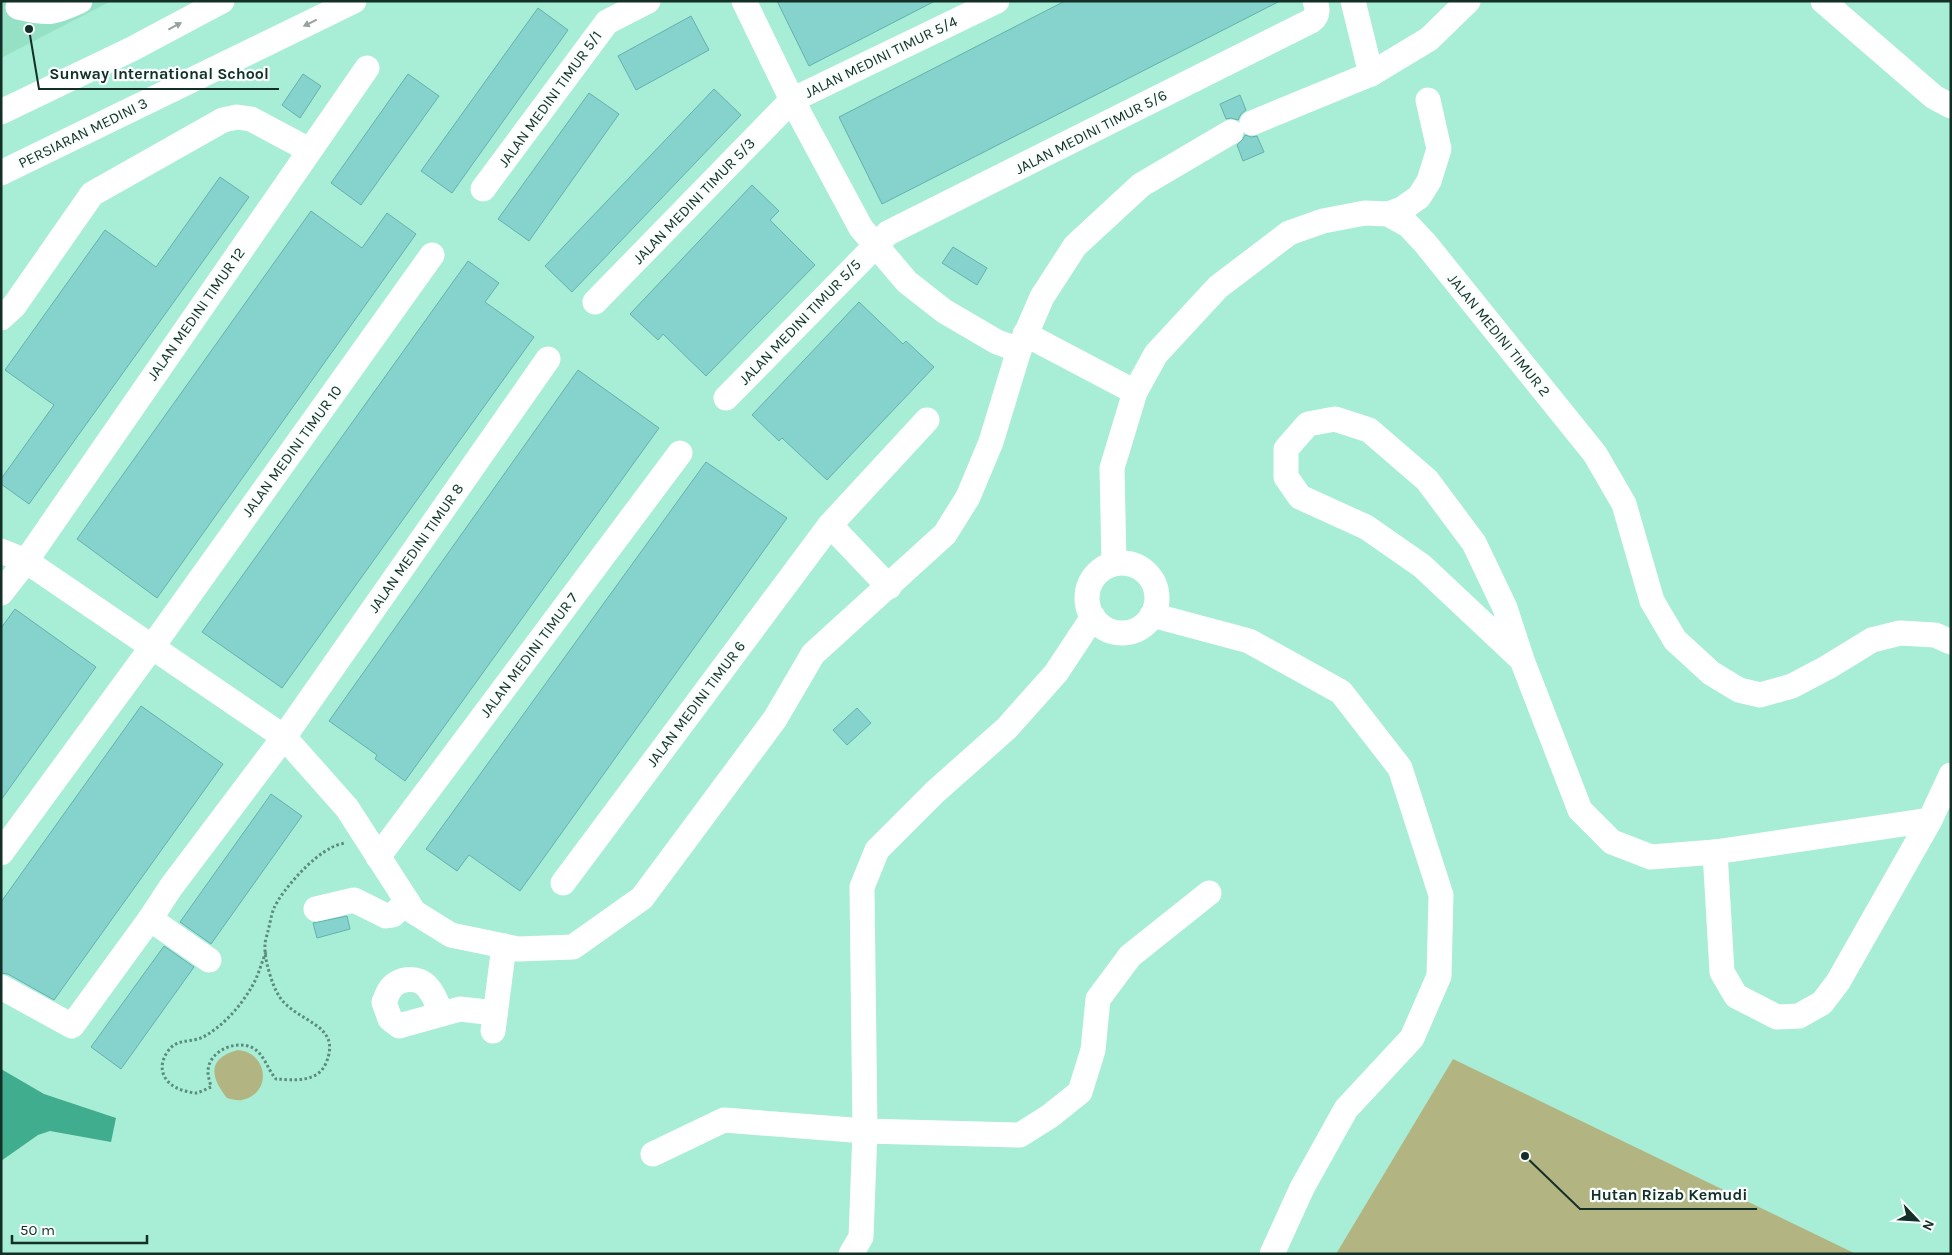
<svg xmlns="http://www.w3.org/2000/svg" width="1952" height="1255" viewBox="0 0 1952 1255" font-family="Karla,sans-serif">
  <rect width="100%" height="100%" fill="#a8edd5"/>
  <polygon fill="#94e1c6" points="1,1 111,1 1,58"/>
  <g fill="#b2b581">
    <path d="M238,1050C269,1053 272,1094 242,1100C238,1101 231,1099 227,1098C210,1077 207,1058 238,1050Z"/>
    <polygon points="1453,1059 1856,1254 1336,1254"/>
  </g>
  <polygon fill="#3fad8e" points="1,1069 44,1094 116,1118 111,1142 50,1131 38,1135 1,1161"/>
  <g fill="#86d3ce" stroke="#64b1ad">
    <polygon points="777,1 935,1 809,66"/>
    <polygon points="1065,1 1280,1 882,204 839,117"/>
    <polygon points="538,8 568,30 452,193 421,171"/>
    <polygon points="691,16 709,50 636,90 618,56"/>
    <polygon points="303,74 321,86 300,118 282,105"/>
    <polygon points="408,74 439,96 361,205 331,183"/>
    <polygon points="714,89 741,115 572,292 545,266"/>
    <polygon points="589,93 619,114 529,241 498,219"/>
    <polygon points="1240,95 1246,110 1241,114 1238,120 1231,118 1226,119 1220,104"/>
    <polygon points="1245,135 1251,137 1257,136 1264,152 1243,161 1237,145 1243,139"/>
    <polygon points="220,177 249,197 29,504 1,484 1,479 54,405 5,370 105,230 156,267"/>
    <polygon points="752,185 779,211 770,220 815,265 706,376 663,334 658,340 630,314"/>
    <polygon points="311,211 362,248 387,213 416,234 157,598 77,539"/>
    <polygon points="953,247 987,268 977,285 942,263"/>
    <polygon points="468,261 499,283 485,302 534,337 282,688 202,632"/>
    <polygon points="859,302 903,344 906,341 934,367 827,480 782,438 779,441 752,415"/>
    <polygon points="578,370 659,428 405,781 375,759 377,755 329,721"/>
    <polygon points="706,462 787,518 520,891 469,855 457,871 426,849"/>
    <polygon points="15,609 96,667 1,800 1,628"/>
    <polygon points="141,706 223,764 54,1000 8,974 1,973 1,902"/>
    <polygon points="857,708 871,723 847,745 833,730"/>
    <polygon points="271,794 302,816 211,944 180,922"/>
    <polygon points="347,916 350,929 317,938 313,923"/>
    <polygon points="164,946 194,967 121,1069 91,1047"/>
  </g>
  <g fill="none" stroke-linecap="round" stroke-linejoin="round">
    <path stroke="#5b8b7b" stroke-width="3" stroke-dasharray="2.5 2.5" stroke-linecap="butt" d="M266,952C261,964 258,977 251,988C240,1007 222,1027 203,1037C191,1043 177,1038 168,1051C155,1069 165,1086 185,1091C189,1092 193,1093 196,1093C201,1092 206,1089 211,1087C210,1082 208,1077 208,1072C208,1051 236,1039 253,1048C265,1055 267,1069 276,1079C293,1080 318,1083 326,1063C343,1023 296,1023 279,996C272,985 264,959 265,945C265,941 267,935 268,931C270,924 271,915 274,908C282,890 313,856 331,848C335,845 341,844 345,843"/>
    <g stroke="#fff" stroke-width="25">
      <polyline points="744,1 792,100 861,228 907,282 944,311 997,342 1019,350"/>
      <polyline points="1353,1 1371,74"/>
      <polyline points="1823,1 1934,97 1951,106"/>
      <path d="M18,7C48,14 52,14 80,1"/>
      <polyline points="1,112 132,49 222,1"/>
      <polyline points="1252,123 1371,74 1429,39 1468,1"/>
      <polyline points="1,173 354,1"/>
      <polyline points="483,189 607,22 648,1"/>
      <polyline points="1388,214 1402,209 1419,197 1429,181 1439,149 1428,100"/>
      <polyline points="595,302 792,100 997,1"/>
      <polyline points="1,318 14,306 92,194 223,120 237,117 251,119 309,150"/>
      <polyline points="1025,334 1135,392"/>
      <path d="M726,398L888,233L1311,21C1318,16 1318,9 1315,1"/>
      <polyline points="830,525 889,587"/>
      <polyline points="1,551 26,561 284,737 347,808 414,912 451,935 518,949 573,947 642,898 775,719 813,654 945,534 968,497 991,442 1019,350 1042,297 1075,246 1141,185 1231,132"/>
      <polyline points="1114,563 1112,468 1135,392 1156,354 1218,287 1289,233 1323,221 1365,213 1388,214 1408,225 1425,243 1595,454 1624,504 1652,601 1675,640 1711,673 1739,690 1760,695 1792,686 1828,667 1872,640 1900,633 1935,635 1951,642"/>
      <circle cx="1122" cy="598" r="35"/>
      <polyline points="1,593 26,561 367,68"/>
      <polyline points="1152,615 1249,641 1341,692 1400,768 1441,895 1439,976 1412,1038 1346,1109 1302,1188 1272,1254"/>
      <polyline points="1522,660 1422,566 1366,527 1300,497 1286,477 1286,449 1308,424 1335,419 1369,430 1427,480 1474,543 1505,608 1522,660 1580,810 1612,842 1651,857 1715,852 1930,820"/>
      <polyline points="1715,852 1722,972 1736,996 1777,1017 1799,1016 1822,1003 1838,982 1930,820 1951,775"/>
      <polyline points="1,853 152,647 432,255"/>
      <polyline points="378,857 680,453"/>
      <polyline points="563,883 830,525 927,420"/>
      <polyline points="316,909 354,900 386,916 393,915 407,901"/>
      <polyline points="150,919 209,960"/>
      <polyline points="1,987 72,1026 150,919 171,887 284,737 548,359"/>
      <path d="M441,1014C438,1006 435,996 429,989C420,975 397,977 389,991C387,994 386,999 384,1002L390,1019L399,1026L460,1009L495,1013"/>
      <polyline points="493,1031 504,946"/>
      <polyline points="653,1154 724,1120 865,1131 1020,1135 1050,1116 1080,1092 1093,1050 1098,999 1130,956 1209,893"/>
      <polyline points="851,1254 861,1237 865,1131 862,887 877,850 935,792 1007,728 1056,673 1093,617"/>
    </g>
  </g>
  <defs><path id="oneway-solid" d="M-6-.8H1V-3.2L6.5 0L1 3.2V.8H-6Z" transform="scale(1.25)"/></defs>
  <g fill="#95a19e">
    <use href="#oneway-solid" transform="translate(310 23) rotate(154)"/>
    <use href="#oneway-solid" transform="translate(175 26) rotate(-28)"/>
  </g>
  <g text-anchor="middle" stroke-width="4.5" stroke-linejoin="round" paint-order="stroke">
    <g font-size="15" fill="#132f27" stroke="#f8fffc">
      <text transform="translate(881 57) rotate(-26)" y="5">JALAN MEDINI TIMUR 5/4</text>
      <text transform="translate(550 99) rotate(-54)" y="5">JALAN MEDINI TIMUR 5/1</text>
      <text transform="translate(1091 132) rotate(-27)" y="5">JALAN MEDINI TIMUR 5/6</text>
      <text transform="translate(83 133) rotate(-26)" y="5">PERSIARAN MEDINI 3</text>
      <text transform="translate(694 201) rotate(-46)" y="5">JALAN MEDINI TIMUR 5/3</text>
      <text transform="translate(196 314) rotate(-55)" y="5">JALAN MEDINI TIMUR 12</text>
      <text transform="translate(800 322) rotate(-46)" y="5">JALAN MEDINI TIMUR 5/5</text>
      <text transform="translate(1499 335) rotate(51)" y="5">JALAN MEDINI TIMUR 2</text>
      <text transform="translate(292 451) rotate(-54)" y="5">JALAN MEDINI TIMUR 10</text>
      <text transform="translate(416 548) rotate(-55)" y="5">JALAN MEDINI TIMUR 8</text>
      <text transform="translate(529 655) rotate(-53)" y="5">JALAN MEDINI TIMUR 7</text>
      <text transform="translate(696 704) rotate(-53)" y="5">JALAN MEDINI TIMUR 6</text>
    </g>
  </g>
  <path fill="none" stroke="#132f27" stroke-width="2" d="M29 29L39 89H279M1525 1156L1580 1209H1757"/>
  <g fill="#132f27" stroke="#f8fffc" stroke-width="2">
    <circle cx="29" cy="29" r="5"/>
    <circle cx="1525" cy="1156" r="5"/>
  </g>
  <g font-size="16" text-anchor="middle" font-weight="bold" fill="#132f27" stroke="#f8fffc" stroke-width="4.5" stroke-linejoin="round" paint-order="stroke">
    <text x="159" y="79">Sunway International School</text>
    <text x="1669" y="1200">Hutan Rizab Kemudi</text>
  </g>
  <rect width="1952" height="1255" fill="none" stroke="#132f27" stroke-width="5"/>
  <g transform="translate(1917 1220) rotate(115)" stroke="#f8fffc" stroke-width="4" paint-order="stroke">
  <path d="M0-4L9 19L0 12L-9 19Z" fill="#132f27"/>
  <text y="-8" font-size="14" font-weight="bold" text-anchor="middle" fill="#132f27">N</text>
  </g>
  <path d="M12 1235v8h135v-8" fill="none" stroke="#132f27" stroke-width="2.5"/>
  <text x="20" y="1235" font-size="15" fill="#132f27" stroke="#f8fffc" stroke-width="4" paint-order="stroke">50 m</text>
</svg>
